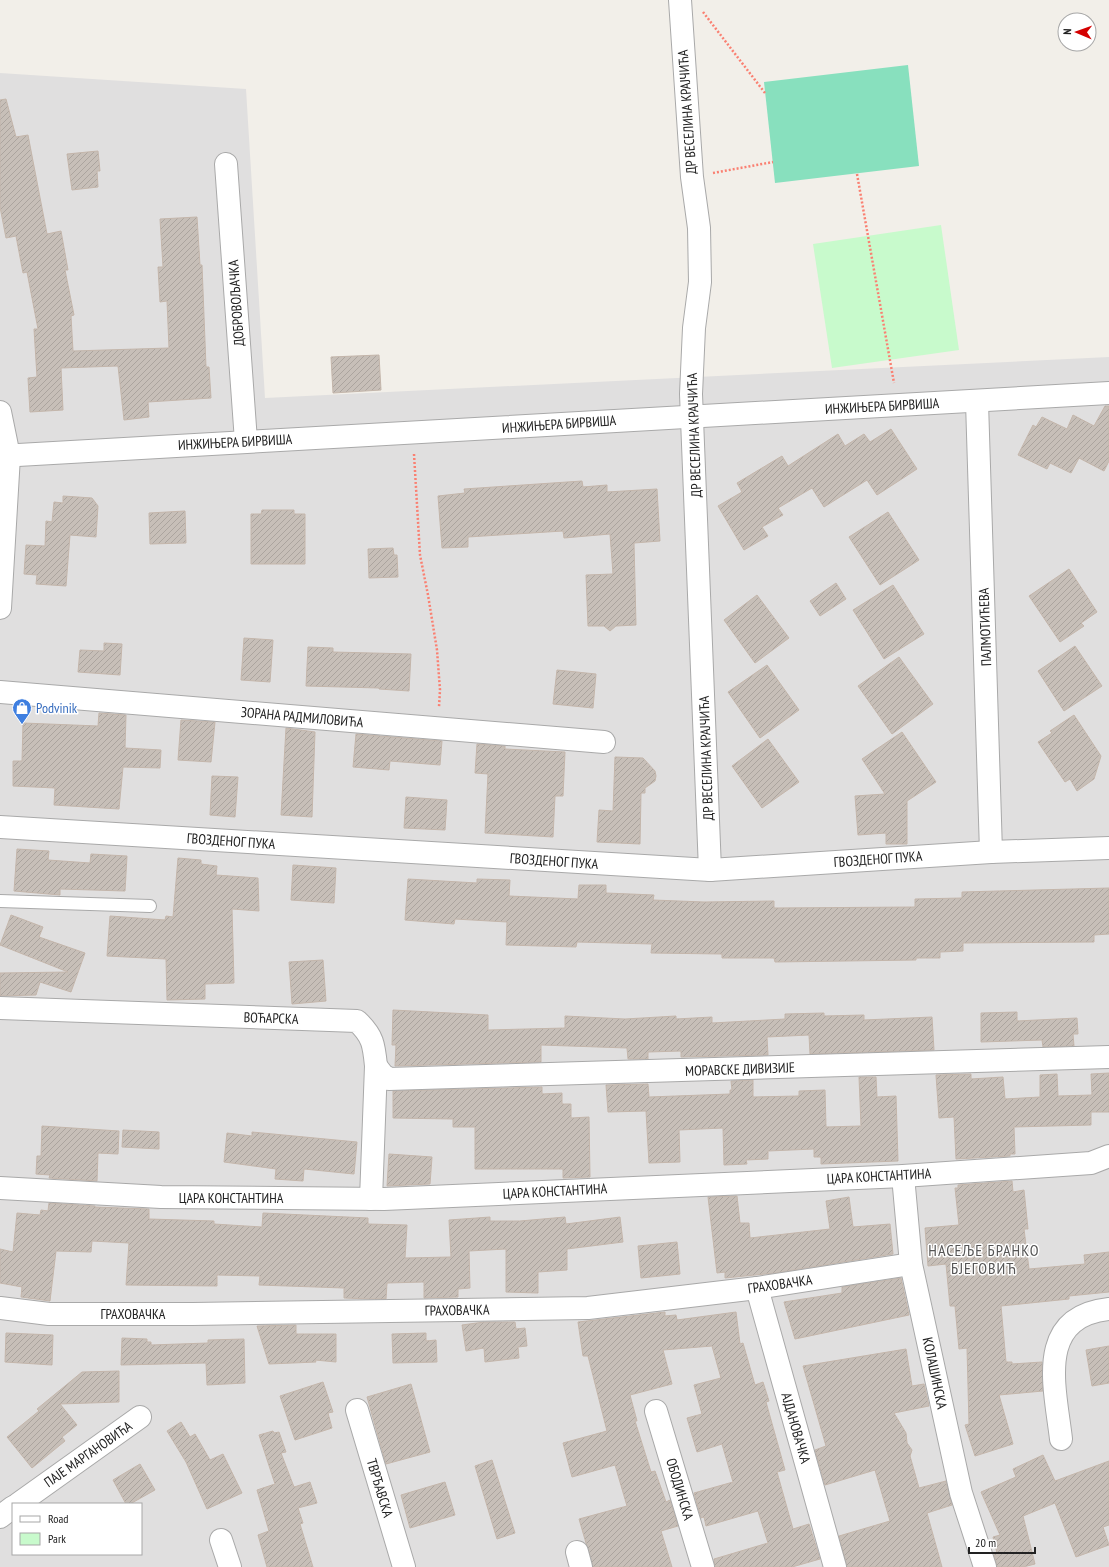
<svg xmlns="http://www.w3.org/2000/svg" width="1109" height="1567" viewBox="0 0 1109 1567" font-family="'PT Sans Narrow',sans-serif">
  <defs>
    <pattern id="building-hatch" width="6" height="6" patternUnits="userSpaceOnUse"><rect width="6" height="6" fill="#c7bfb8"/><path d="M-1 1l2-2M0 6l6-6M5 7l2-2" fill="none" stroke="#aba49e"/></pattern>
  </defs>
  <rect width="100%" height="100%" fill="#f2efe9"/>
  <path fill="#e0dfdf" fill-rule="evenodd" d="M0,73L246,89L265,398L1109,357V1567H0ZM13,1504H141V1554H13Z"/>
  <polygon fill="#c8facc" points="941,225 959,350 832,368 813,244"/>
  <polygon fill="#88e0be" points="908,65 919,166 775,183 764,82"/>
  <g fill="url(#building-hatch)" stroke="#c4b6ab">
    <polygon points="6,99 16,137 28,135 47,234 61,231 68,270 65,270 74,315 71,316 73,351 169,348 167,301 160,302 158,267 163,267 160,219 197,217 200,265 202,265 206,367 209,367 211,398 148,402 149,417 124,420 118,366 61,368 63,410 30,412 28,378 37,377 34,329 38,329 27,272 23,273 16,236 6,238 0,207 0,100"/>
    <polygon points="98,151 100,171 97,171 98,187 72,190 67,154"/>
    <polygon points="379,355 381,390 333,393 331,357"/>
    <polygon points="1105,406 1109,406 1109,461 1104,471 1079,458 1071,473 1050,463 1047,469 1018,455 1033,425 1036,427 1042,417 1067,429 1073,415 1094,426"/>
    <polygon points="891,429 917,469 877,495 867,480 824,507 812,488 778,508 783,515 762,527 768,536 744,550 718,506 742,492 737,483 782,456 788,466 838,434 845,446 864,434 870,442"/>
    <polygon points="582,481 583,487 607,485 607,492 657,489 660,541 634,543 636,625 616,626 610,631 604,626 588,626 586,575 613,574 610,534 564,538 563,531 468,537 468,547 442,548 438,496 465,493 464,489"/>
    <polygon points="63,496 92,498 98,506 96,537 70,535 66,586 36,584 37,575 24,574 26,545 45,546 46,521 52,522 54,502 63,503"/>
    <polygon points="262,510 294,510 294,514 305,514 305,564 251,564 251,514 261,514"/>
    <polygon points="185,511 186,543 150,544 149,513"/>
    <polygon points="888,512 919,560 880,585 849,537"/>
    <polygon points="393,548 394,555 397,555 398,577 369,578 368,549"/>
    <polygon points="1069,569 1097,612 1081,623 1084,626 1060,642 1029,596"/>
    <polygon points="836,583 846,599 820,616 810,601"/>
    <polygon points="893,585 924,634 884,659 853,610"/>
    <polygon points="757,595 789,638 755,663 724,620"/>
    <polygon points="244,638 273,640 270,682 241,680"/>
    <polygon points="104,643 122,644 120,675 78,672 80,650 104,651"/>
    <polygon points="1075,646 1102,686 1064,711 1038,671"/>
    <polygon points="308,647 333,648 333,652 411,654 409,691 379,689 379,688 306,686"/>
    <polygon points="899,657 933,704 892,734 858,686"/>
    <polygon points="767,665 799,710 760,738 728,692"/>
    <polygon points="557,670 596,674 593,708 553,704"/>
    <polygon points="99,713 126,715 125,748 161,750 160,768 123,767 119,809 54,805 55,788 13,786 13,761 22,761 23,723 98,726"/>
    <polygon points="1074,715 1101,756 1094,779 1077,791 1070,779 1065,782 1038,742 1052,733 1050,731"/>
    <polygon points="181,720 215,722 211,762 178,760"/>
    <polygon points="286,728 315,732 312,817 281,815"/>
    <polygon points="902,732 936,782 907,801 907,844 886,844 886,833 858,835 855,796 885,794 862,759"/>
    <polygon points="356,734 442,741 440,765 390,761 389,770 353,767"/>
    <polygon points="768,739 799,782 762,808 732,766"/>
    <polygon points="477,744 505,746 505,749 565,752 563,796 555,796 553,837 485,833 488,774 475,773"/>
    <polygon points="615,757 643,758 655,771 656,776 655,781 645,788 645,793 641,793 640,844 597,842 599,810 613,811"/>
    <polygon points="212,776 238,777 235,817 210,815"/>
    <polygon points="406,797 447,800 445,830 404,828"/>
    <polygon points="17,849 49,851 48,860 90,863 91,854 127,856 125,891 60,889 60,895 14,891"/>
    <polygon points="178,858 201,860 201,864 217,866 216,875 258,878 259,911 232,909 234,983 205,984 205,999 167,1000 166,959 107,956 110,916 165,920 166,916 173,917"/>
    <polygon points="293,865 336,868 334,903 291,900"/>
    <polygon points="408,879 477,883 477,879 510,880 509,896 578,899 579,885 606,885 606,893 654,895 653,900 704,902 774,901 774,908 915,907 915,899 962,898 962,892 1109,888 1109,934 1094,935 1094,942 963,943 963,951 940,952 940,958 916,958 916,960 775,962 774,958 722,958 722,954 651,953 652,944 577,942 576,947 506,945 507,922 455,919 454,924 405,920"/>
    <polygon points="11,915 43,927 39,937 85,953 71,992 40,982 36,995 0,996 0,973 68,972 0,945"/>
    <polygon points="323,960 326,1001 292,1004 289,962"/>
    <polygon points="393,1010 488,1015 488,1030 565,1028 565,1016 625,1019 676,1016 676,1019 712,1017 712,1023 785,1019 785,1014 824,1013 824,1016 864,1015 864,1020 932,1017 934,1050 810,1054 809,1035 767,1037 768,1055 681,1057 681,1051 648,1052 648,1059 628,1059 627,1048 541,1045 541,1062 395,1066 396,1045 392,1045"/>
    <polygon points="1017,1012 1017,1021 1077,1018 1078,1034 1073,1034 1074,1046 1043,1047 1042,1040 981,1042 981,1013"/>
    <polygon points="1109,1073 1109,1112 1091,1112 1091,1125 1014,1127 1015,1154 1010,1154 1010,1156 956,1159 954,1117 939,1118 936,1075 971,1074 971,1079 1003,1077 1005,1099 1040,1097 1040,1075 1057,1074 1058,1096 1092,1095 1091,1074"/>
    <polygon points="859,1077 876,1077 877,1097 896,1096 898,1161 821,1164 821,1157 814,1157 814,1149 768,1151 768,1159 746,1160 747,1164 724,1165 723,1128 679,1130 680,1162 649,1163 646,1111 608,1112 606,1085 648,1084 649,1097 730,1094 730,1090 732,1090 731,1081 753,1080 753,1097 799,1096 799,1091 825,1090 826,1127 861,1126"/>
    <polygon points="542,1087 542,1094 562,1093 562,1104 571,1104 571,1118 589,1117 590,1177 563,1178 563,1169 475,1169 475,1127 453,1127 453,1119 393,1118 393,1091"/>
    <polygon points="42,1126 119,1131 118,1154 98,1153 97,1181 49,1178 50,1175 36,1174 37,1156 41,1156"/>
    <polygon points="123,1130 159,1132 159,1149 122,1147"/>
    <polygon points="252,1132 357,1142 354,1174 304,1169 303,1181 275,1179 276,1169 224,1162 227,1133 252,1136"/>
    <polygon points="389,1154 432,1157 430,1184 387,1186"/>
    <polygon points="1012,1181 1013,1192 1024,1190 1028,1229 1024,1229 1029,1269 1085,1264 1084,1255 1109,1252 1109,1292 1069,1296 1069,1299 1001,1306 1006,1362 1012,1362 1012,1364 1042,1362 1043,1391 999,1395 1013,1444 975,1456 965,1425 969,1424 967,1348 959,1349 955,1306 950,1306 946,1264 928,1266 925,1228 959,1225 955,1188 958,1188 958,1185"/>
    <polygon points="737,1196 740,1223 749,1223 750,1238 830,1229 826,1201 849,1197 853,1227 890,1224 893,1254 775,1273 725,1278 725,1272 717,1273 708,1197"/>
    <polygon points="49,1203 95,1206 95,1207 149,1209 149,1219 214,1221 214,1224 262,1227 263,1213 368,1218 368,1224 407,1225 405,1258 451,1257 449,1220 490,1217 490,1221 520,1221 565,1217 566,1224 620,1217 623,1242 567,1249 567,1270 538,1272 538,1293 506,1292 506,1249 469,1251 470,1288 458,1289 458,1297 424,1298 424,1282 387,1283 386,1299 371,1299 344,1298 344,1288 259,1285 260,1276 217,1275 217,1286 126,1285 129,1243 92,1241 91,1252 56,1251 50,1301 21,1297 22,1287 0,1283 0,1249 13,1252 17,1213 40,1215 41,1210 48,1211"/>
    <polygon points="677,1242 680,1274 641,1278 638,1246"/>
    <polygon points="901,1278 909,1315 795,1339 784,1302 842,1293 842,1287"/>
    <polygon points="665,1312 665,1316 676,1315 677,1320 736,1312 740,1344 743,1343 755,1385 763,1382 769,1401 766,1402 785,1470 777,1472 793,1529 809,1524 820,1559 792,1567 715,1567 714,1559 768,1543 758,1511 706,1526 704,1517 701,1518 694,1493 733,1482 722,1444 697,1452 687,1418 702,1414 694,1385 721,1378 712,1346 663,1350 672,1384 630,1395 637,1421 635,1421 651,1472 655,1471 666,1502 670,1500 678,1526 661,1531 672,1567 593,1567 579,1519 627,1506 615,1465 572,1477 563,1443 607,1431 588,1356 583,1356 578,1322"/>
    <polygon points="484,1322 515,1322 516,1329 525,1328 527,1346 518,1347 519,1358 485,1362 484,1348 466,1351 462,1325"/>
    <polygon points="296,1325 296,1334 336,1334 336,1362 315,1360 316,1362 269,1364 257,1326"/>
    <polygon points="6,1333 53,1335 52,1365 5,1362"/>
    <polygon points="426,1333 426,1341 436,1340 437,1362 393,1363 392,1334"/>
    <polygon points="122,1338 147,1339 147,1342 151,1342 151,1345 208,1343 208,1340 244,1339 245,1383 207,1385 206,1363 121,1365"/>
    <polygon points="1109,1346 1109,1383 1092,1386 1086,1350"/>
    <polygon points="906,1349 912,1386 924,1384 929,1406 894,1413 906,1433 907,1443 912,1450 910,1456 919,1488 946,1481 952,1505 927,1513 942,1567 847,1567 839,1536 890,1521 875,1470 825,1485 815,1450 826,1446 803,1366"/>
    <polygon points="119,1371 119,1402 60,1404 77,1425 62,1437 65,1441 32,1468 7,1437 39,1411 37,1409 82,1372"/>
    <polygon points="323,1382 333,1412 328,1413 332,1428 295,1440 280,1396"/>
    <polygon points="411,1384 430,1452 386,1464 367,1397"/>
    <polygon points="181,1422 190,1437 195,1434 210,1460 223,1454 242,1493 207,1509 186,1462 167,1431"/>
    <polygon points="273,1431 274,1433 279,1432 286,1452 281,1453 294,1487 310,1482 317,1503 298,1508 303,1523 300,1524 313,1567 267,1567 258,1535 269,1531 257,1490 275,1484 259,1435"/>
    <polygon points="1043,1455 1055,1481 1109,1461 1109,1525 1103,1527 1109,1545 1076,1557 1055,1503 1023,1516 1035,1564 1023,1567 997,1567 994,1554 997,1553 993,1537 1000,1535 981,1492 1016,1477 1013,1469"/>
    <polygon points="492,1460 515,1533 497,1539 475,1466"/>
    <polygon points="140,1464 155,1490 130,1504 126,1504 113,1480"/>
    <polygon points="445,1482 455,1515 410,1528 401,1495"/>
  </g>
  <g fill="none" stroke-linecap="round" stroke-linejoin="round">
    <g stroke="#a9a9a9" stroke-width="14">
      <polyline id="service" points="0,901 150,906"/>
    </g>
    <g stroke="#a9a9a9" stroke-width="24">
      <g id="minor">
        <polyline points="680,0 692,177 699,228 700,282 694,328 691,394 710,870"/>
        <polyline points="226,164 246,441"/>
        <polyline points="977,402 991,852"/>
        <polyline points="0,456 1109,393"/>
        <polyline points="0,692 604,742"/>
        <polyline points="0,827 710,870 991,852 1109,848"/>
        <path d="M0,1008L357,1021C373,1036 374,1045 376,1066L371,1199"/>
        <polyline points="376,1066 383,1075 389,1079 1109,1057"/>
        <polyline points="903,1176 911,1264 961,1493 985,1567"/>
        <polyline points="0,1188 161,1197 384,1199 903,1176 1091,1163 1109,1156"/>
        <polyline points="757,1288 835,1567"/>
        <polyline points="0,1308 49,1314 193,1314 588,1308 757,1288 911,1264"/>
        <polyline points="357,1410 404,1567"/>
        <polyline points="656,1411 703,1567"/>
        <path d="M1061,1439C1055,1387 1035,1317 1109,1309"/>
        <polyline points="18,1504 140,1417"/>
        <polyline points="0,1517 13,1507"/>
        <polyline points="221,1540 230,1567"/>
        <polyline points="577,1552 581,1567"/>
      </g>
    </g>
    <g stroke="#a9a9a9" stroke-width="24">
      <polyline id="tertiary" points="0,412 9,456 0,608"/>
    </g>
    <g stroke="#fa8072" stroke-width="2.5" stroke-dasharray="2 2" stroke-linecap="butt">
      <polyline points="703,12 765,93"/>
      <polyline points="713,173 773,162"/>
      <polyline points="857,174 894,383"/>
      <polyline points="414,454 420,555 428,595 437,650 440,690 439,707"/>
    </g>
    <use href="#service" stroke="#fff" stroke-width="12"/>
    <use href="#minor" stroke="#fff" stroke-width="22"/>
    <use href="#tertiary" stroke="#fff" stroke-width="22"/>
  </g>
  <defs>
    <g id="shop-pin" transform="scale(1)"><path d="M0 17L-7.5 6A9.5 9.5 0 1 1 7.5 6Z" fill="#3f7fe0" stroke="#fff"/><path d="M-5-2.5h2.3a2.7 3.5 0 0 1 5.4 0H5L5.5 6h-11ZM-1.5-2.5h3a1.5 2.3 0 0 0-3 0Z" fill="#fff"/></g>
  </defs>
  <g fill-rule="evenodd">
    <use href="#shop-pin" x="22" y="708"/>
  </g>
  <g text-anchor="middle" stroke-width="3" stroke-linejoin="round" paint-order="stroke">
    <g font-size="14" fill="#222" stroke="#fff">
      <text transform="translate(687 112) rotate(-94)" y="5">ДР ВЕСЕЛИНА КРАЈЧИЋА</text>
      <text transform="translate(236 303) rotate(-94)" y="5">ДОБРОВОЉАЧКА</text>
      <text transform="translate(882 406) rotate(-3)" y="5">ИНЖИЊЕРА БИРВИША</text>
      <text transform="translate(559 424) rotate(-4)" y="5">ИНЖИЊЕРА БИРВИША</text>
      <text transform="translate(694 435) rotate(-92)" y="5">ДР ВЕСЕЛИНА КРАЈЧИЋА</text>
      <text transform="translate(235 442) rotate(-3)" y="5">ИНЖИЊЕРА БИРВИША</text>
      <text transform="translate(985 627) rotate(-92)" y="5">ПАЛМОТИЋЕВА</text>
      <text transform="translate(302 717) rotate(5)" y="5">ЗОРАНА РАДМИЛОВИЋА</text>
      <text transform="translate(706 758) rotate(-92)" y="5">ДР ВЕСЕЛИНА КРАЈЧИЋА</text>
      <text transform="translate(231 841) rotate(4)" y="5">ГВОЗДЕНОГ ПУКА</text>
      <text transform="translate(878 859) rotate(-4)" y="5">ГВОЗДЕНОГ ПУКА</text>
      <text transform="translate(554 861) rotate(4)" y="5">ГВОЗДЕНОГ ПУКА</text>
      <text transform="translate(271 1018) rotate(2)" y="5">ВОЋАРСКА</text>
      <text transform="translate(740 1069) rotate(-2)" y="5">МОРАВСКЕ ДИВИЗИЈЕ</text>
      <text transform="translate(879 1176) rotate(-3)" y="5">ЦАРА КОНСТАНТИНА</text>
      <text transform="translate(555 1191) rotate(-3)" y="5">ЦАРА КОНСТАНТИНА</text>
      <text x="231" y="1203">ЦАРА КОНСТАНТИНА</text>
      <text transform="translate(780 1284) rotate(-8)" y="5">ГРАХОВАЧКА</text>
      <text transform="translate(457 1310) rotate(-1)" y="5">ГРАХОВАЧКА</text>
      <text x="133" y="1319">ГРАХОВАЧКА</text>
      <text transform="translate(935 1373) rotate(78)" y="5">КОЛАШИНСКА</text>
      <text transform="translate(796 1428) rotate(74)" y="5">АЈДАНОВАЧКА</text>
      <text transform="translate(88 1454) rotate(-35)" y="5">ПАЈЕ МАРГАНОВИЋА</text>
      <text transform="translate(380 1488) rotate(73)" y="5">ТВРЂАВСКА</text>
      <text transform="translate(680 1489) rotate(73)" y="5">ОБОДИНСКА</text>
    </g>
    <g font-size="14" fill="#366cbe" stroke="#fff" text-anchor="start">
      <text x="36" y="713">Podvinik</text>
    </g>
    <g font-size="16" letter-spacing="1" fill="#555" stroke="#fff">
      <text x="984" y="1256">НАСЕЉЕ БРАНКО<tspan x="984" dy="18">БЈЕГОВИЋ</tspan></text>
    </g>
  </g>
  <rect x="12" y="1503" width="130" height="52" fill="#ffffff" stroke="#a7a7a7"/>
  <rect x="20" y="1516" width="20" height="6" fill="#ffffff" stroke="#a7a7a7"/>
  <text x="48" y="1523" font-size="12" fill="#222222">Road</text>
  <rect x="20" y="1533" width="20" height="12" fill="#c8facc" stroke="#a7a7a7"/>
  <text x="48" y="1543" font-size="12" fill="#222222">Park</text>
  <g transform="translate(1077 32) rotate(272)"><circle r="19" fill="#ffffff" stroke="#a7a7a7"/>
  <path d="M0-3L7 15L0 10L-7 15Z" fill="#d40000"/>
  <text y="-6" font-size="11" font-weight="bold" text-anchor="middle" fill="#222222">N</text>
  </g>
  <path d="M969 1547v6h66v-6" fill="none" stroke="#222222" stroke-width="2"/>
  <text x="975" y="1547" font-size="12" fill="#222222" stroke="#ffffff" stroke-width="3" paint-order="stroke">20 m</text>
</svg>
